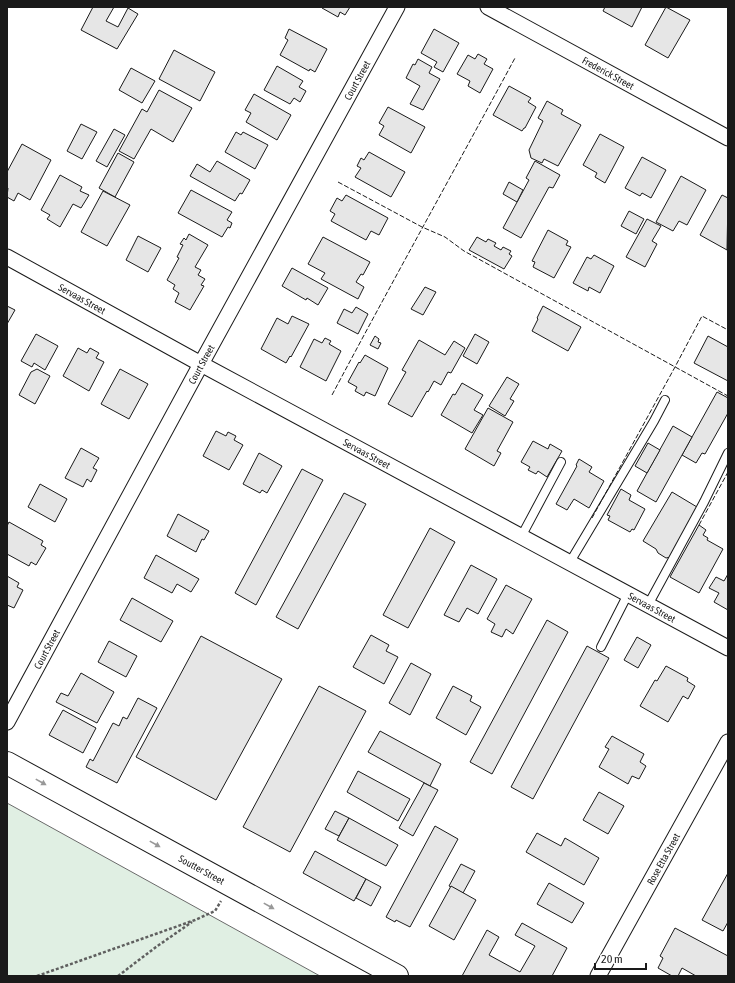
<svg xmlns="http://www.w3.org/2000/svg" width="735" height="983" viewBox="0 0 735 983" font-family="'Asap Condensed',sans-serif">
  <rect width="100%" height="100%" fill="#fff"/>
  <polygon fill="#e0efe3" stroke="#6a6a6a" points="7,803 320,976 7,976"/>
  <g fill="#e6e6e6" stroke="#1a1a1a">
    <polygon points="93,7 114,7 106,21 118,27 128,8 138,14 117,49 81,30"/>
    <polygon points="323,7 350,7 345,15 340,12 338,17 322,8"/>
    <polygon points="605,7 642,7 632,27 603,11"/>
    <polygon points="666,7 690,20 668,58 645,45"/>
    <polygon points="289,29 327,49 315,72 310,69 309,71 280,55 288,40 285,38"/>
    <polygon points="434,29 459,43 443,72 434,67 437,62 421,53"/>
    <polygon points="174,50 215,72 200,101 159,79"/>
    <polygon points="478,54 487,59 484,64 493,69 480,93 468,86 470,81 457,74 468,55 475,59"/>
    <polygon points="418,59 432,67 429,73 440,79 423,110 410,104 420,86 406,78 413,64 415,65"/>
    <polygon points="277,66 303,81 299,87 306,91 300,102 294,98 290,104 264,90"/>
    <polygon points="131,68 155,81 142,103 119,90"/>
    <polygon points="509,86 531,98 528,102 536,107 525,128 524,128 522,131 493,115"/>
    <polygon points="159,90 192,108 173,142 151,129 134,159 119,151 142,109 147,112"/>
    <polygon points="254,94 291,115 277,140 246,122 251,113 245,110"/>
    <polygon points="547,101 563,110 561,114 581,125 558,166 544,159 542,163 531,158 529,150 543,121 538,118"/>
    <polygon points="388,107 425,127 411,153 379,135 384,126 379,123"/>
    <polygon points="81,124 97,132 82,159 67,151"/>
    <polygon points="114,129 125,135 107,167 96,161"/>
    <polygon points="236,132 241,135 243,132 268,145 255,169 225,152"/>
    <polygon points="600,134 624,147 605,183 595,177 597,173 583,165"/>
    <polygon points="22,144 51,160 30,200 18,193 14,201 7,197 8,188 7,187 7,172"/>
    <polygon points="369,152 405,172 391,197 355,177 361,168 357,166 361,158 364,160"/>
    <polygon points="118,153 134,162 115,197 99,188"/>
    <polygon points="642,157 666,170 651,198 642,193 640,196 625,188"/>
    <polygon points="217,161 250,180 242,194 240,193 235,201 190,176 197,164 210,172"/>
    <polygon points="535,161 560,175 553,188 549,187 521,238 503,228 529,180 526,178"/>
    <polygon points="60,175 82,187 80,191 89,195 81,208 73,204 60,227 47,219 50,215 41,210"/>
    <polygon points="681,176 706,190 687,225 679,221 673,231 656,222"/>
    <polygon points="509,182 523,190 517,202 503,194"/>
    <polygon points="191,190 232,212 227,220 232,223 230,228 228,227 222,237 178,213"/>
    <polygon points="103,191 130,205 107,246 81,232"/>
    <polygon points="346,195 388,218 379,235 371,231 366,240 331,221 335,214 330,211 337,198 342,201"/>
    <polygon points="722,195 728,198 727,250 700,235"/>
    <polygon points="629,211 644,219 636,234 621,226"/>
    <polygon points="647,219 661,226 652,241 657,244 645,267 626,257"/>
    <polygon points="548,230 568,241 566,245 571,247 554,278 533,267 535,262 532,261"/>
    <polygon points="189,234 208,245 195,267 201,270 198,275 205,279 201,285 204,286 190,310 175,302 179,293 173,289 175,285 167,280 179,258 177,257 183,245 180,244 184,238 186,240"/>
    <polygon points="138,236 161,248 148,272 126,260"/>
    <polygon points="323,237 370,262 363,275 361,274 356,282 364,287 358,299 321,279 325,273 308,264"/>
    <polygon points="477,237 486,242 488,239 496,243 494,246 501,250 503,247 511,251 509,254 512,256 504,269 469,250"/>
    <polygon points="594,255 614,266 600,293 589,287 588,291 573,283 587,257 591,259"/>
    <polygon points="292,268 328,288 318,305 307,298 306,300 282,286"/>
    <polygon points="425,287 436,292 423,315 411,309"/>
    <polygon points="7,306 15,310 7,324"/>
    <polygon points="543,306 581,327 568,351 532,331 538,319 537,318"/>
    <polygon points="356,307 368,314 358,334 337,323 344,309 352,313"/>
    <polygon points="292,316 309,324 291,357 290,356 286,363 261,349 277,318 288,324"/>
    <polygon points="36,334 58,346 45,370 34,363 32,367 21,361"/>
    <polygon points="475,334 489,342 477,364 463,356"/>
    <polygon points="375,336 379,339 378,342 381,343 378,349 370,345"/>
    <polygon points="708,336 728,347 728,381 694,363"/>
    <polygon points="325,338 331,341 329,344 341,351 326,381 300,367 314,339 322,343"/>
    <polygon points="419,340 445,355 454,341 465,348 451,373 448,372 441,385 434,381 428,392 427,391 412,417 388,404 406,372 402,370"/>
    <polygon points="78,348 87,353 90,348 99,353 96,358 104,362 89,391 63,376"/>
    <polygon points="365,355 388,368 375,396 366,392 364,396 355,391 357,387 348,382 359,362 360,363"/>
    <polygon points="37,369 50,376 35,404 19,395 31,372"/>
    <polygon points="120,369 148,384 129,419 101,404"/>
    <polygon points="507,377 519,384 510,399 514,401 505,416 489,406"/>
    <polygon points="462,383 483,395 474,410 483,415 472,433 441,415 453,394 455,395"/>
    <polygon points="717,392 728,398 728,413 705,454 702,453 696,463 682,455"/>
    <polygon points="488,408 513,422 497,451 501,453 494,466 465,449"/>
    <polygon points="673,426 692,437 656,502 637,491"/>
    <polygon points="216,431 226,436 228,432 236,436 234,440 243,445 229,470 203,456"/>
    <polygon points="533,441 548,449 550,444 562,451 547,477 538,471 536,474 528,470 530,467 521,462"/>
    <polygon points="648,443 660,450 647,473 635,466"/>
    <polygon points="81,448 99,458 93,468 97,470 91,482 87,479 83,487 65,478"/>
    <polygon points="259,453 282,466 267,493 262,490 260,493 243,484"/>
    <polygon points="579,459 592,467 589,472 604,481 589,508 574,499 567,510 556,504 577,466 576,465"/>
    <polygon points="302,469 323,480 256,605 235,593"/>
    <polygon points="40,484 67,499 55,522 28,507"/>
    <polygon points="621,489 631,495 629,500 645,509 634,530 632,529 630,532 608,520 610,516 607,515"/>
    <polygon points="672,492 697,507 671,557 666,558 658,553 656,549 643,541"/>
    <polygon points="344,493 366,504 298,629 276,617"/>
    <polygon points="178,514 209,531 204,540 202,539 196,552 167,536"/>
    <polygon points="9,522 43,541 41,545 46,548 36,565 31,562 29,566 7,554 7,526"/>
    <polygon points="699,525 706,530 703,535 708,538 707,540 723,549 699,593 670,577"/>
    <polygon points="430,528 455,542 408,628 383,615"/>
    <polygon points="156,555 199,579 191,592 177,584 172,593 144,578"/>
    <polygon points="471,565 497,579 478,614 467,608 459,622 444,615"/>
    <polygon points="728,574 728,610 714,602 719,593 709,588 716,577 724,581"/>
    <polygon points="7,576 19,583 17,587 23,590 14,608 7,605"/>
    <polygon points="506,585 532,599 513,634 506,629 502,637 491,632 495,624 487,619"/>
    <polygon points="132,598 173,621 161,642 120,620"/>
    <polygon points="547,620 568,632 492,774 470,762"/>
    <polygon points="371,635 389,645 386,651 398,657 384,684 353,667"/>
    <polygon points="201,636 282,679 216,800 136,757"/>
    <polygon points="637,637 651,645 638,668 624,660"/>
    <polygon points="109,641 137,656 126,677 98,662"/>
    <polygon points="587,646 609,658 533,799 511,787"/>
    <polygon points="411,663 431,674 410,715 389,703"/>
    <polygon points="666,666 688,678 687,681 695,686 688,699 683,696 668,722 640,706 655,680 657,681"/>
    <polygon points="81,673 114,692 97,723 56,702 61,693 68,696"/>
    <polygon points="319,686 366,711 290,852 243,827"/>
    <polygon points="453,686 472,696 470,701 481,707 466,735 436,718"/>
    <polygon points="138,698 157,708 117,783 86,767 90,759 93,761 113,723 119,726 123,717 127,719"/>
    <polygon points="63,710 96,728 83,753 49,735"/>
    <polygon points="380,731 441,764 430,786 368,752"/>
    <polygon points="612,736 644,754 640,762 646,766 639,779 632,776 628,784 599,767 609,749 605,747"/>
    <polygon points="358,771 410,799 398,821 347,792"/>
    <polygon points="424,783 438,790 413,836 399,828"/>
    <polygon points="599,792 624,806 608,834 583,820"/>
    <polygon points="335,811 349,818 339,836 325,829"/>
    <polygon points="349,818 398,845 386,866 337,840"/>
    <polygon points="435,826 458,839 410,927 396,920 395,922 386,917"/>
    <polygon points="537,833 561,846 565,838 599,858 584,885 526,852"/>
    <polygon points="315,851 366,879 354,901 303,873"/>
    <polygon points="461,864 475,871 463,893 449,886"/>
    <polygon points="728,873 728,922 723,931 702,920"/>
    <polygon points="366,879 381,887 371,906 356,898"/>
    <polygon points="549,883 584,903 572,923 537,904"/>
    <polygon points="451,886 476,900 454,940 429,926"/>
    <polygon points="522,923 567,948 552,976 462,976 487,930 499,937 489,955 520,972 535,946 515,935"/>
    <polygon points="675,928 728,956 728,976 696,976 682,968 678,976 672,976 658,968 663,958 660,956"/>
  </g>
  <g fill="none" stroke-linecap="round" stroke-linejoin="round">
    <g stroke="#1a1a1a" stroke-width="10">
      <g id="service">
        <polyline points="521,537 561,462"/>
        <polyline points="570,562 654,421 665,400"/>
        <polyline points="648,605 704,502 728,453"/>
        <polyline points="601,647 628,594"/>
      </g>
    </g>
    <g stroke="#1a1a1a" stroke-width="17">
      <g id="minor">
        <path id="s1" d="M488,7L728,138"/>
        <path id="s2" d="M7,257L201,364L728,648"/>
        <path id="s3" d="M7,722L201,364L397,7"/>
        <path id="s4" d="M598,976L728,742"/>
      </g>
    </g>
    <g stroke="#1a1a1a" stroke-width="24">
      <g id="primary">
        <path id="s5" d="M7,763L397,976"/>
      </g>
    </g>
    <g stroke="#5f5f5f" stroke-width="2.5" stroke-dasharray="3 2" stroke-linecap="butt">
      <polyline points="37,976 195,920 215,911 221,901"/>
      <polyline points="118,976 156,947 192,922"/>
    </g>
    <use href="#service" stroke="#fff" stroke-width="8"/>
    <use href="#minor" stroke="#fff" stroke-width="15"/>
    <use href="#primary" stroke="#fff" stroke-width="22"/>
    <g stroke="#1a1a1a" stroke-width="1" stroke-dasharray="5 2" stroke-linecap="butt">
      <polyline points="338,182 422,227 445,237 464,251 728,396"/>
      <path d="M332,395C392,282 454,171 515,58"/>
      <polyline points="592,518 675,367 702,316 728,330"/>
      <polyline points="699,525 728,472"/>
    </g>
  </g>
  <defs><path id="oneway-solid" d="M-6-.8H1V-3.2L6.5 0L1 3.2V.8H-6Z"/></defs>
  <g fill="#989898">
    <use href="#oneway-solid" transform="translate(41 782) rotate(29)"/>
    <use href="#oneway-solid" transform="translate(155 844) rotate(29)"/>
    <use href="#oneway-solid" transform="translate(269 906) rotate(29)"/>
  </g>
  <g text-anchor="middle" stroke-width="3" stroke-linejoin="round" paint-order="stroke">
    <g font-size="10" fill="#1a1a1a" stroke="#fff">
      <text dy="4" stroke="none"><textPath href="#s1" startOffset="137">Frederick Street</textPath></text>
      <text dy="4" stroke="none"><textPath href="#s3" startOffset="731">Court Street</textPath></text>
      <text dy="4" stroke="none"><textPath href="#s2" startOffset="86">Servaas Street</textPath></text>
      <text dy="4" stroke="none"><textPath href="#s3" startOffset="407">Court Street</textPath></text>
      <text dy="4" stroke="none"><textPath href="#s2" startOffset="410">Servaas Street</textPath></text>
      <text dy="4" stroke="none"><textPath href="#s2" startOffset="734">Servaas Street</textPath></text>
      <text dy="4" stroke="none"><textPath href="#s3" startOffset="83">Court Street</textPath></text>
      <text dy="4" stroke="none"><textPath href="#s4" startOffset="134">Rose Etta Street</textPath></text>
      <text dy="4" stroke="none"><textPath href="#s5" startOffset="222">Soutter Street</textPath></text>
    </g>
  </g>
  <rect width="735" height="983" fill="none" stroke="#1a1a1a" stroke-width="16"/>
  <path d="M595 963v6h51v-6" fill="none" stroke="#1a1a1a" stroke-width="2"/>
  <text x="601" y="963" font-size="12" fill="#1a1a1a" stroke="#ffffff" stroke-width="3" paint-order="stroke">20 m</text>
</svg>
